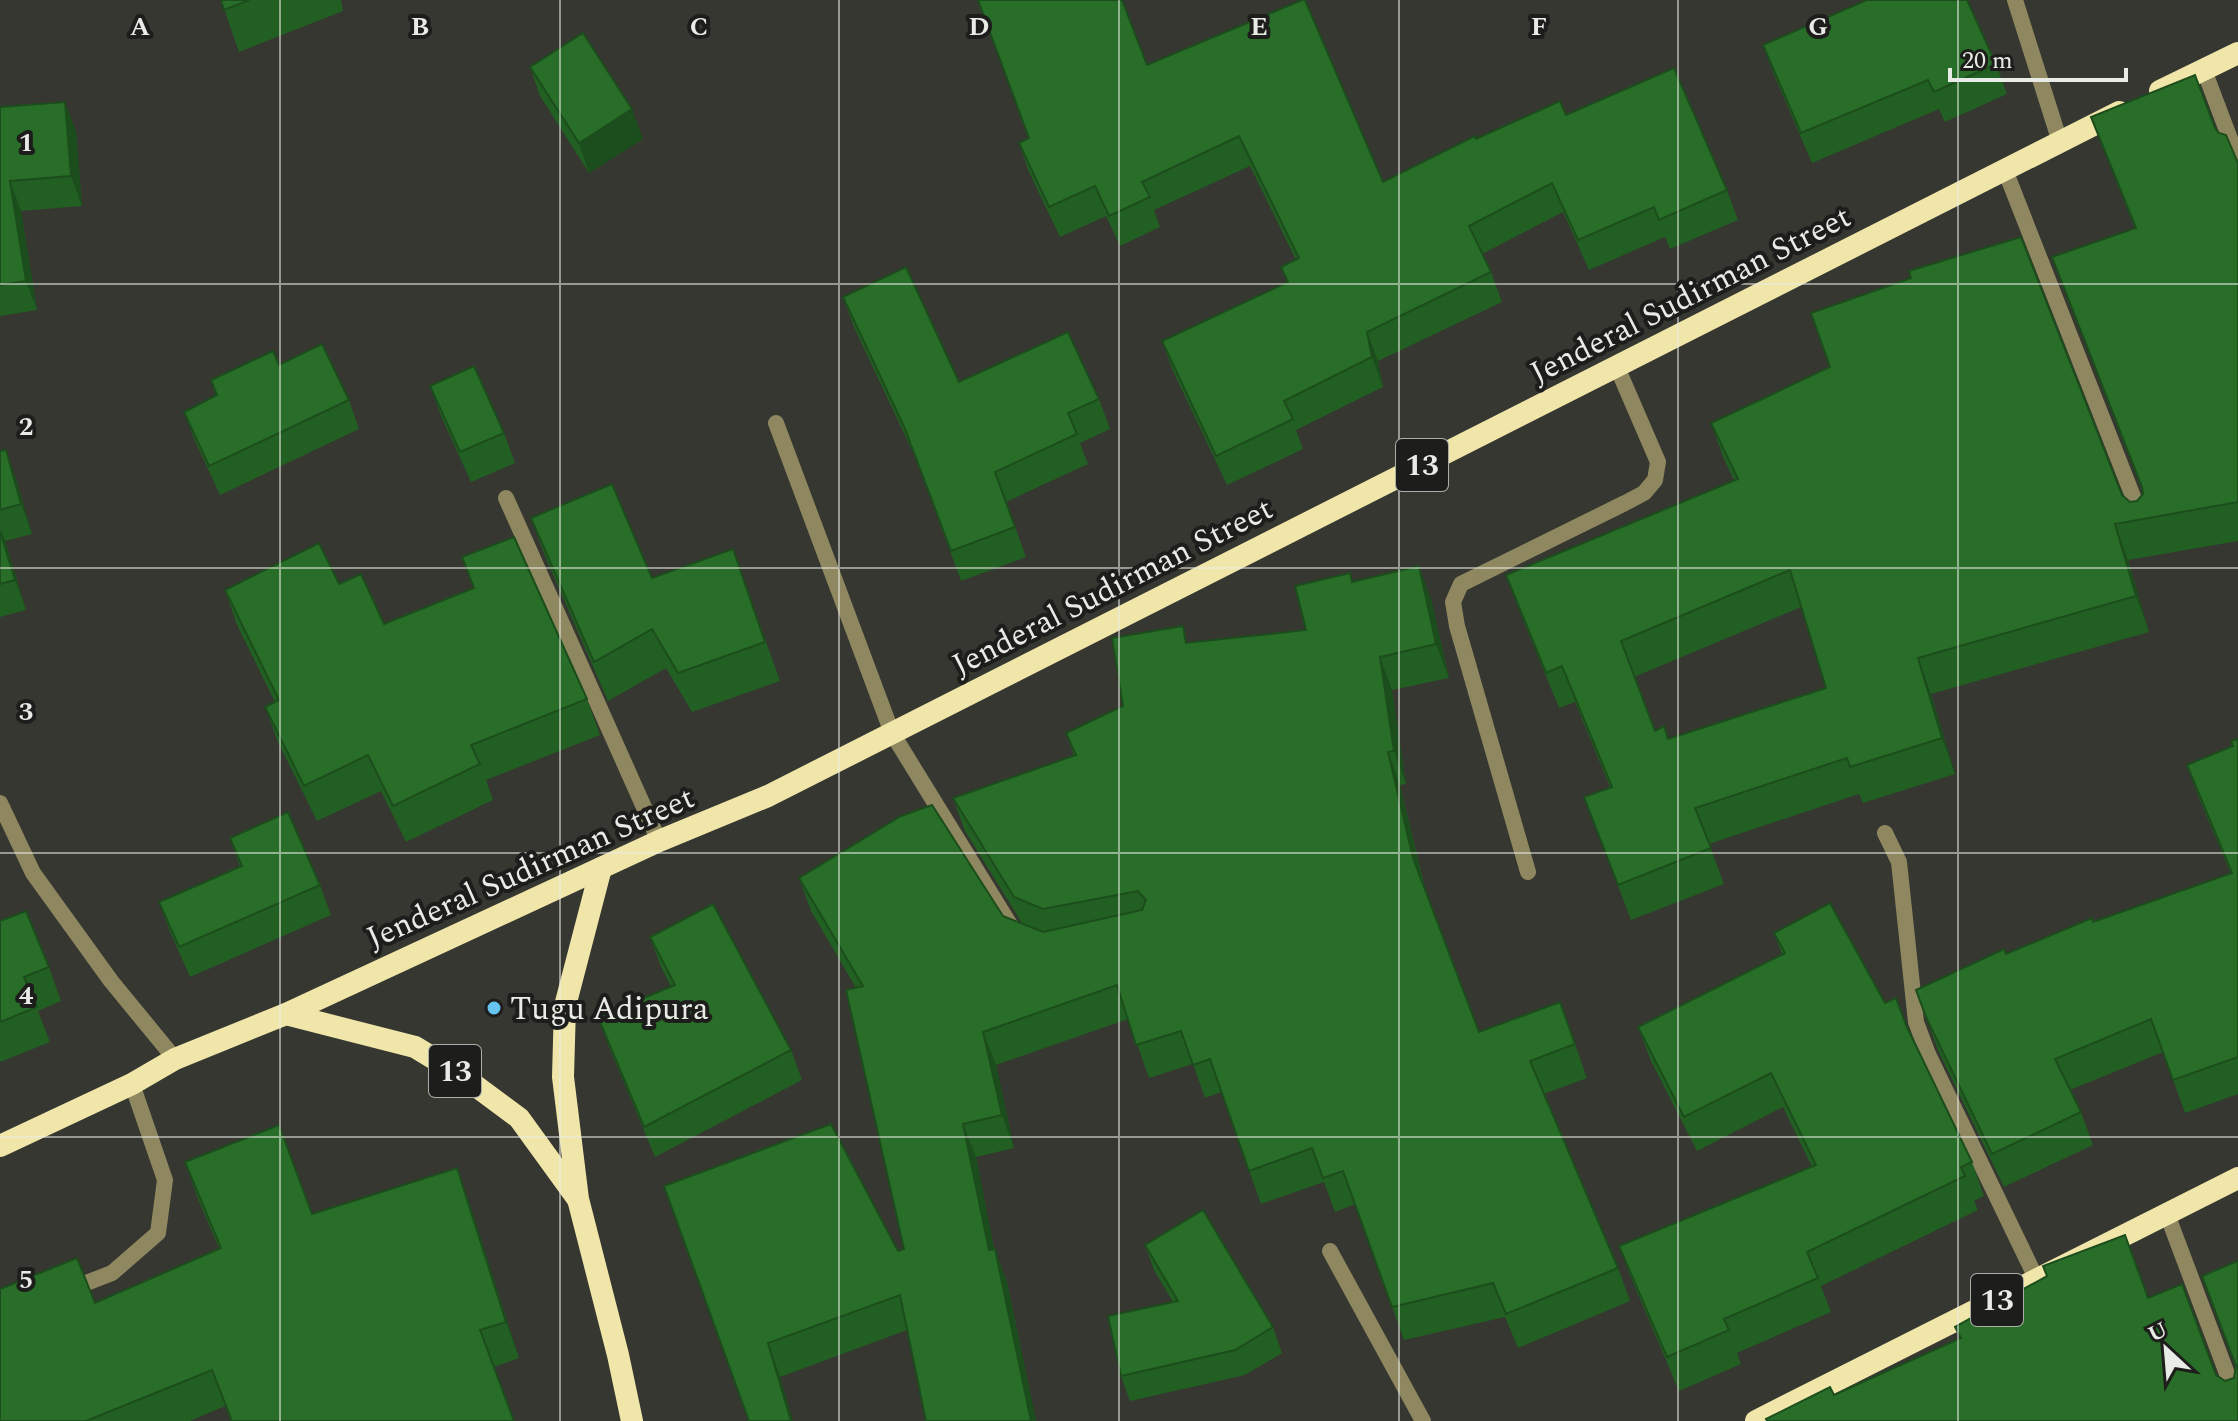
<svg xmlns="http://www.w3.org/2000/svg" width="2238" height="1421" viewBox="0 0 2238 1421" font-family="Spectral,serif">
  <rect width="100%" height="100%" fill="#353730"/>
  <g fill="none" stroke-linecap="round" stroke-linejoin="round">
    <g stroke="#8e875f" stroke-width="16">
      <polyline points="2015,0 2060,142"/>
      <polyline points="776,423 892,733"/>
      <polyline points="506,498 659,841"/>
      <polyline points="1528,872 1457,626 1453,602 1461,584 1625,503 1644,493 1655,480 1658,462 1617,367"/>
      <polyline points="2167,1214 2238,1403"/>
      <polyline points="68,1290 112,1273 158,1233 165,1180 132,1084"/>
    </g>
    <g stroke="#8e875f" stroke-width="16">
      <polyline points="2204,70 2238,160"/>
      <polyline points="2005,170 2143,522"/>
      <polyline points="892,733 1015,933"/>
      <polyline points="0,803 33,873 111,981 175,1059"/>
      <polyline points="1885,833 1899,862 1916,1022 1928,1054 2037,1280"/>
      <polyline points="1330,1251 1423,1421"/>
    </g>
    <g stroke="#f1e6aa" stroke-width="22">
      <polyline points="2160,91 2238,53"/>
      <polyline points="601,868 565,1006 563,1077 578,1199 618,1355 632,1421"/>
      <polyline points="286,1014 415,1047 461,1075 519,1118 577,1198"/>
      <polyline points="0,1146 132,1084 175,1059 286,1014 659,841 768,796 2119,112"/>
      <polyline points="1756,1421 2238,1178"/>
    </g>
  </g>
  <g fill="#225f22" fill-rule="evenodd">
    <polygon points="221,0 341,0 343,11 239,52"/>
    <polygon points="1763,45 1996,64 2007,94 1945,122 1939,109 1812,163 1774,75"/>
    <polygon points="1147,65 1383,182 1476,139 1566,115 1727,190 1738,220 1670,249 1665,237 1589,270 1563,212 1482,254 1491,272 1502,302 1378,361 1383,387 1296,430 1303,449 1227,485 1173,371 1162,341 1287,282 1281,267 1296,260 1250,166 1154,210 1160,227 1120,246 1106,216 1060,237 1029,172 1019,143 1029,138"/>
    <polygon points="530,67 643,139 589,173 540,96"/>
    <polygon points="0,107 76,131 82,206 21,211 37,310 0,316"/>
    <path d="M2091,117L2215,128L2238,163V541L2128,560L2149,632L1931,694L1955,774L1863,803L1859,794L1709,844L1724,884L1631,920L1584,797L1610,787L1575,702L1559,708L1519,610L1506,575L1734,480L1724,459L1711,423L2122,495L2130,502L2137,501L2143,494L2142,490L2052,257L2135,229ZM1801,607L1826,688L1668,739L1655,731L1634,677Z"/>
    <polygon points="843,297 959,382 1099,399 1110,429 1080,443 1088,464 1006,502 1026,557 961,581 916,459 854,327"/>
    <polygon points="279,365 349,400 359,429 220,495 195,441 184,412 216,396 211,380"/>
    <polygon points="430,386 504,433 515,463 471,482 441,416"/>
    <polygon points="0,451 16,479 32,534 5,541 26,610 0,617"/>
    <polygon points="531,518 652,578 733,549 780,681 692,712 666,668 608,701 545,556"/>
    <polygon points="1353,582 1431,599 1449,678 1392,690 1406,784 1400,785 1425,888 1479,1032 1560,1002 1587,1078 1544,1094 1618,1268 1630,1301 1518,1348 1505,1317 1404,1340 1355,1204 1335,1212 1324,1182 1261,1204 1221,1092 1205,1098 1193,1064 1149,1078 1128,1019 996,1065 1014,1148 976,1157 994,1249 1007,1282 1036,1421 926,1421 907,1330 780,1377 664,1186 898,1251 904,1249 856,988 811,911 799,878 1003,916 1022,923 965,831 953,798 1074,756 1066,733 1123,706 1189,643 1306,630"/>
    <polygon points="339,584 384,624 587,699 600,735 486,780 493,800 406,842 381,791 317,821 278,742 265,707 275,702 237,625 225,590"/>
    <polygon points="2238,739 2238,1094 2185,1113 2163,1052 2070,1090 2081,1112 2093,1145 2004,1187 1938,1050 1916,990 2006,954 2231,874 2199,798 2187,765 2233,746"/>
    <polygon points="230,838 320,885 331,915 190,977 170,932 159,902 240,867"/>
    <polygon points="0,921 49,967 61,1001 38,1011 50,1042 0,1062"/>
    <polygon points="1774,933 1885,1003 1906,1025 1972,1162 1984,1196 1974,1201 1978,1210 1821,1286 1831,1312 1737,1353 1741,1364 1679,1391 1632,1280 1619,1246 1812,1167 1783,1107 1697,1151 1651,1061 1638,1027 1782,954"/>
    <polygon points="650,937 791,1050 802,1080 655,1157 609,1047 598,1017 671,986 661,967"/>
    <polygon points="185,1162 312,1214 457,1168 470,1205 519,1358 494,1367 514,1421 231,1421 225,1406 190,1421 0,1421 95,1303 219,1248 198,1199"/>
    <polygon points="1145,1245 1273,1327 1282,1353 1245,1375 1130,1401 1121,1376 1173,1302 1154,1270"/>
  </g>
  <g fill="#1c4d1c">
    <polygon points="65,102 76,131 82,206 71,176"/>
    <polygon points="632,109 643,139 589,173 579,143"/>
    <polygon points="10,181 21,211 37,310 26,281"/>
    <polygon points="1367,332 1378,361 1383,387 1372,357"/>
    <polygon points="6,450 16,479 32,534 21,504"/>
    <polygon points="2115,524 2128,560 2149,632 2136,596"/>
    <polygon points="0,528 5,541 26,610 15,580"/>
    <polygon points="1419,566 1431,599 1449,678 1436,644"/>
    <polygon points="1380,657 1392,690 1406,784 1394,751"/>
    <polygon points="1918,658 1931,694 1955,774 1942,738"/>
    <polygon points="1388,752 1400,785 1425,892 1413,858"/>
    <polygon points="983,1032 996,1065 1014,1148 1002,1115"/>
    <polygon points="963,1124 976,1157 1001,1284 989,1250"/>
    <polygon points="457,1168 470,1205 519,1358 506,1322"/>
    <polygon points="995,1249 1007,1282 1036,1421 1031,1421"/>
    <polygon points="768,1343 780,1377 793,1421 791,1421"/>
  </g>
  <g fill="#286e28" stroke="#1c4d1c" stroke-width="2" fill-rule="evenodd">
    <polygon points="221,0 249,0 224,10"/>
    <polygon points="978,0 1122,0 1147,65 1302,0 1305,0 1383,182 1475,136 1476,139 1560,101 1566,115 1674,68 1727,190 1659,220 1654,207 1578,240 1552,183 1469,226 1491,272 1367,332 1372,357 1284,401 1293,419 1216,456 1162,341 1288,282 1281,267 1299,258 1239,136 1142,182 1150,197 1109,216 1095,186 1049,207 1019,143 1029,138"/>
    <polygon points="1867,0 1967,0 1996,64 1934,92 1928,80 1801,133 1763,45"/>
    <polygon points="583,33 632,109 579,143 530,67"/>
    <path d="M2195,75L2215,128L2219,133L2226,135L2238,163V502L2115,524L2136,596L1918,658L1942,738L1850,767L1847,758L1695,808L1711,848L1618,885L1584,797L1612,787L1562,666L1546,673L1506,575L1738,479L1711,423L1830,367L1811,313L1911,278L1909,271L2021,237L2122,495L2130,502L2137,501L2143,494L2142,487L2052,257L2136,228L2091,117ZM1790,570L1826,688L1668,739L1664,726L1655,731L1621,641Z"/>
    <polygon points="65,102 71,176 10,181 26,281 0,285 0,107"/>
    <polygon points="906,267 959,382 1068,332 1099,399 1068,413 1077,434 995,472 1015,527 951,551 905,429 843,297"/>
    <polygon points="322,344 349,400 209,466 184,412 217,395 211,380 273,351 279,365"/>
    <polygon points="474,366 504,433 460,452 430,386"/>
    <polygon points="6,450 21,504 0,510 0,451"/>
    <polygon points="612,484 652,578 733,549 765,642 678,673 652,629 594,662 531,518"/>
    <polygon points="0,531 15,580 0,584"/>
    <polygon points="514,537 587,699 471,745 480,764 393,806 368,755 304,786 265,707 279,700 225,590 319,543 339,584 361,574 384,624 474,588 462,557"/>
    <polygon points="1419,566 1436,644 1380,657 1394,751 1388,752 1413,858 1479,1032 1560,1002 1575,1044 1530,1061 1618,1268 1506,1314 1493,1283 1392,1307 1343,1171 1323,1178 1312,1148 1249,1171 1210,1059 1193,1065 1181,1031 1136,1045 1117,985 983,1032 1002,1115 963,1124 989,1250 995,1249 1031,1421 926,1421 900,1295 768,1343 791,1421 749,1421 664,1186 831,1124 898,1251 904,1249 846,990 863,986 799,878 901,816 932,805 1003,916 1043,932 1142,910 1146,900 1138,891 1043,909 1014,897 953,798 1076,755 1066,733 1123,706 1112,638 1183,626 1186,643 1306,630 1295,586 1350,573 1352,582"/>
    <polygon points="2238,739 2238,1057 2173,1080 2151,1019 2055,1059 2081,1112 1992,1154 1926,1017 1916,990 2004,949 2006,954 2092,918 2093,922 2232,873 2187,765 2233,746 2231,741"/>
    <polygon points="288,812 320,885 179,947 159,902 242,866 230,838"/>
    <polygon points="1830,903 1885,1003 1896,998 1906,1025 1972,1162 1961,1167 1965,1176 1807,1252 1818,1278 1724,1319 1729,1330 1667,1357 1619,1246 1816,1165 1771,1073 1684,1117 1638,1027 1785,953 1774,933"/>
    <polygon points="713,904 791,1050 644,1127 598,1017 675,985 650,937"/>
    <polygon points="26,911 49,967 24,977 37,1007 0,1022 0,921"/>
    <polygon points="279,1125 312,1214 457,1168 506,1322 480,1330 514,1421 232,1421 212,1370 86,1421 0,1421 0,1289 77,1258 95,1303 221,1248 185,1162"/>
    <polygon points="1203,1210 1273,1327 1235,1350 1121,1376 1108,1316 1178,1301 1145,1245"/>
    <polygon points="2125,1235 2148,1298 2182,1284 2216,1375 2225,1381 2234,1378 2236,1366 2202,1276 2238,1261 2238,1421 1767,1421 1766,1419 1830,1387 1834,1395 1961,1338 1955,1327 2047,1276 2043,1266"/>
  </g>
  <path fill="none" stroke="#e9ebe6" stroke-width="2" stroke-opacity="0.55" d="M280,0V1421M560,0V1421M839,0V1421M1119,0V1421M1399,0V1421M1678,0V1421M1958,0V1421M0,284H2238M0,568H2238M0,853H2238M0,1137H2238"/>
  <circle fill="#67c4ef" stroke="#1d1e1b" stroke-width="3" cx="494" cy="1008" r="8"/>
  <g text-anchor="middle" stroke-width="8" stroke-linejoin="round" paint-order="stroke">
    <g fill="#1d1e1b" stroke="#acaea9" stroke-width="2">
      <rect x="1396" y="439" width="52" height="52" rx="6"/>
      <rect x="429" y="1045" width="52" height="52" rx="6"/>
      <rect x="1971" y="1274" width="52" height="52" rx="6"/>
    </g>
    <g font-size="30" font-weight="bold" fill="#e9ebe6">
      <text x="1422" y="475">13</text>
      <text x="455" y="1081">13</text>
      <text x="1997" y="1310">13</text>
    </g>
    <g font-size="32" fill="#e9ebe6" stroke="#1d1e1b">
      <text transform="translate(1690 294) rotate(-27)" y="11">Jenderal Sudirman Street</text>
      <text transform="translate(1112 586) rotate(-27)" y="11">Jenderal Sudirman Street</text>
      <text transform="translate(530 867) rotate(-24)" y="11">Jenderal Sudirman Street</text>
    </g>
    <g font-size="32" fill="#e9ebe6" stroke="#1d1e1b" text-anchor="start">
      <text x="510" y="1019">Tugu Adipura</text>
    </g>
  </g>
  <g font-size="26" text-anchor="middle" font-weight="bold" fill="#e9ebe6" stroke="#1d1e1b" stroke-width="8" stroke-linejoin="round" paint-order="stroke">
    <text x="140" y="35">A</text>
    <text x="420" y="35">B</text>
    <text x="699" y="35">C</text>
    <text x="979" y="35">D</text>
    <text x="1259" y="35">E</text>
    <text x="1539" y="35">F</text>
    <text x="1818" y="35">G</text>
    <text x="26" y="151">1</text>
    <text x="26" y="435">2</text>
    <text x="26" y="720">3</text>
    <text x="26" y="1004">4</text>
    <text x="26" y="1288">5</text>
  </g>
  <g transform="translate(2166 1349) rotate(334)" stroke="#1d1e1b" stroke-width="6" paint-order="stroke">
  <path d="M0-6L14 30L0 20L-14 30Z" fill="#e9ebe6"/>
  <text y="-12" font-size="22" font-weight="bold" text-anchor="middle" fill="#e9ebe6">U</text>
  </g>
  <path d="M1950 68v12h176v-12" fill="none" stroke="#e9ebe6" stroke-width="4"/>
  <text x="1962" y="68" font-size="24" fill="#e9ebe6" stroke="#1d1e1b" stroke-width="6" paint-order="stroke">20 m</text>
</svg>
